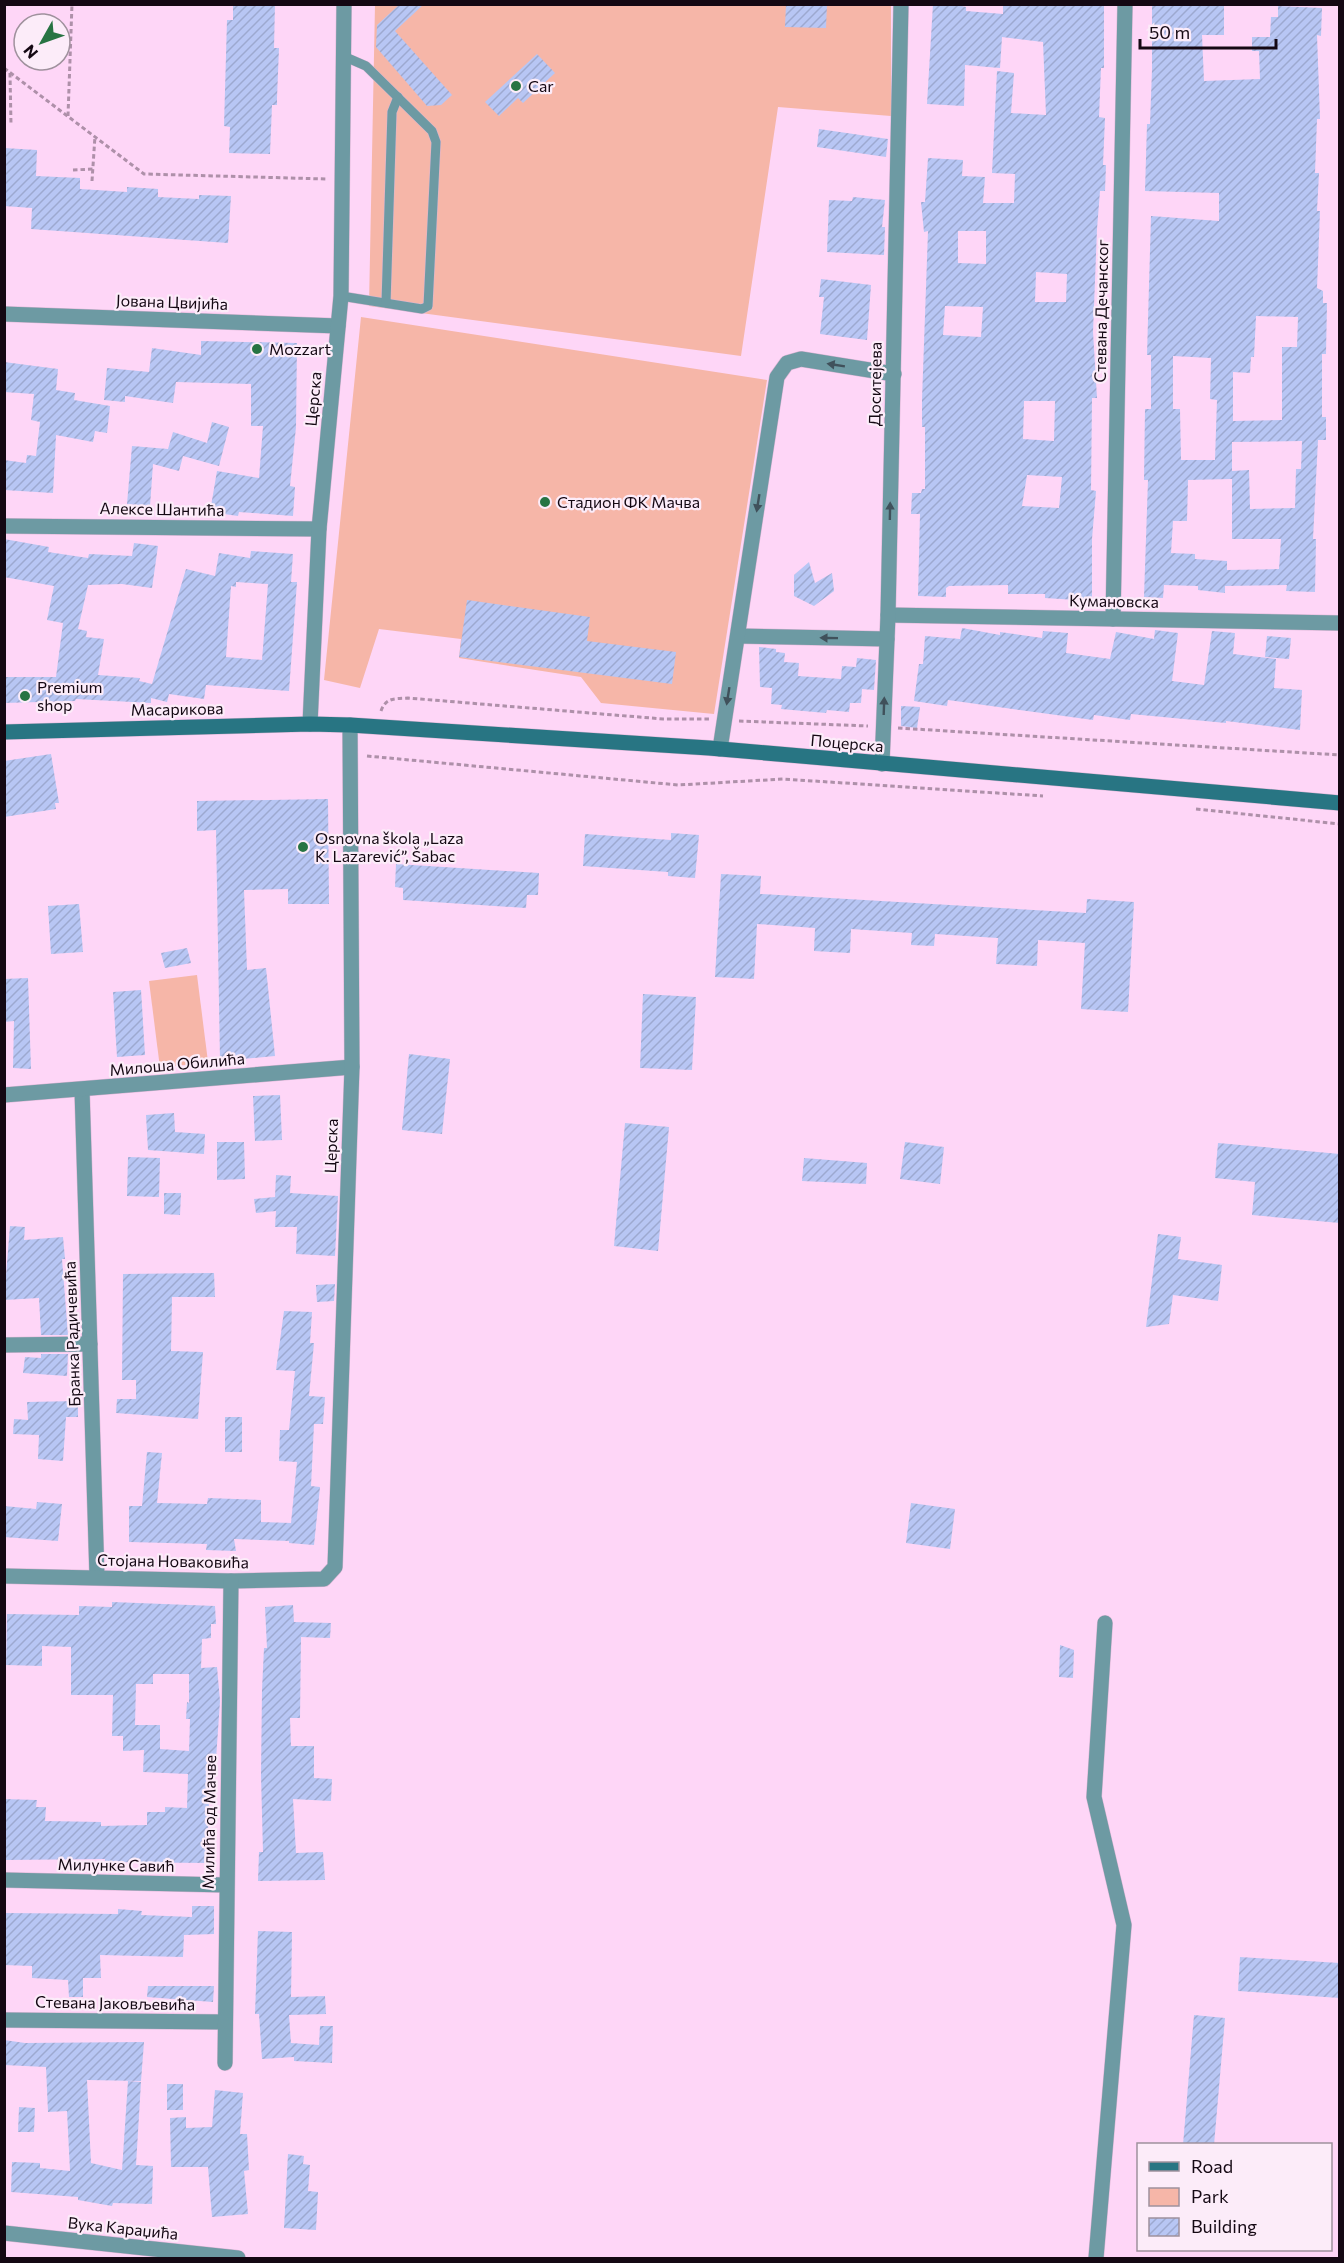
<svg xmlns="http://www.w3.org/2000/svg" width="1344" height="2263" viewBox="0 0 1344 2263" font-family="Commissioner,sans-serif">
  <defs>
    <pattern id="building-hatch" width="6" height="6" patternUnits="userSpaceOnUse" patternTransform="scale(1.5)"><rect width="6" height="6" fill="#b8c6f4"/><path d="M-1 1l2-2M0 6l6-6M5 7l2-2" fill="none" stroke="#9da9d0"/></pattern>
  </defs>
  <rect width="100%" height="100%" fill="#fed6f7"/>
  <g fill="#f6b6a8">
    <polygon points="375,5 891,5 891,116 778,107 741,356 369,306"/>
    <polygon points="361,317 767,380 714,714 601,703 581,677 459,658 461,639 379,629 360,688 324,680"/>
    <polygon points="197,975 208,1062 160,1068 149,981"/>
  </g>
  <g fill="url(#building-hatch)" fill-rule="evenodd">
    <polygon points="233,4 275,4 274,48 279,48 277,98 277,105 272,105 270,154 229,153 230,127 224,126 227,20 233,20"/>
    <polygon points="400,4 424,4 395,31 452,95 441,105 427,106 376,47 377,25"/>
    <polygon points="786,4 827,4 826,28 785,27"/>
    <path d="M933,4H954L966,7V11L1003,14V4H1104V68H1101L1099,117L1105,118L1103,165H1106L1105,191H1100L1097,229L1093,332L1097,398H1092L1091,490L1096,491L1092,539V601L1045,598V594H1008V585L949,586L946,588V597L918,596L920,514H911L912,493H921L922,489H925V427H922V400L928,231L924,232L921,202H925L928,158L963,160L962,176L985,177L983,203H1014L1015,174L992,173L997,71L1014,73L1011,113L1046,115L1043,42L1002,37L1000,68L965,65L964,106L927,104ZM958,231H986V264L958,263ZM1036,272L1067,274L1066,302H1035ZM945,306L983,307L981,337L943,335ZM1024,401H1055L1054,441L1023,439ZM1027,475L1062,477L1059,508L1022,506Z"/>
    <path d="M1152,4H1224V35H1202L1204,81L1260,79L1259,51H1252V37H1270L1271,17H1278V6L1322,8L1321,36L1317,35L1320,119H1317L1315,173H1319L1317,211H1320L1317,288L1323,291V303H1327L1326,354H1322V417H1326V440H1318L1313,539H1316L1315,592L1286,591L1287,585L1225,586V593L1198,590V586L1164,585L1163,598L1144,597L1148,480H1144L1145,409H1151V355H1147L1151,216L1219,221V193L1145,191L1147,124H1150L1152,70ZM1256,316L1298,317L1297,347H1282V420L1233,421V372L1250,373L1251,357H1254ZM1173,356L1211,358L1210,399L1217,400L1215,460H1181L1180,409H1173ZM1302,441L1301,469H1296L1295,508L1250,509L1249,470L1232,471V442ZM1232,479V539H1281L1279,569L1227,570V561L1195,559V554L1171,553L1173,521H1187L1188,480Z"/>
    <polygon points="537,54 555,73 523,103 518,98 499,116 485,102"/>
    <polygon points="819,129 888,139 886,157 817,147"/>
    <polygon points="4,148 37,150 36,176 80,178 80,189 127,192 127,187 158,189 158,197 199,199 199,195 231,196 228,243 31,229 32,208 4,206"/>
    <polygon points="853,197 885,200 882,227 885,227 884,255 827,252 829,200 852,201"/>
    <polygon points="821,279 871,285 867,340 820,334 824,297 819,297"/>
    <polygon points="201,341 297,343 296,427 290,486 295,487 293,516 239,512 238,516 210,512 217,471 259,478 263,426 251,426 251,384 176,382 173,403 125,396 125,402 104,400 107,368 149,372 152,348 201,355"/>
    <polygon points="4,362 58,369 56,390 75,393 74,400 110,406 107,433 95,431 93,442 56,435 53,493 4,490 4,460 26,463 27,455 36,456 40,422 31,420 34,394 4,392"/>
    <polygon points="212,422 229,427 219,466 183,456 179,471 153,464 150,506 127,504 132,446 168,449 173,432 207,443"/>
    <path d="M4,539L49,547L48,552L88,558L89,554L132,556L134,543L158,546L152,588L122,584L88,585L78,629L87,631L86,637L104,639L98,675L140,678L139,681L152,684L186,569L215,576L219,553L250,558L251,551L293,554L291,582H297L289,691L206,685L204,699L169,694L167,702L151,698V703L76,699L75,701L4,703V677H56L63,623L47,620L54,586L4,577ZM236,582L268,584L262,660L226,657L231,586L236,587Z"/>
    <polygon points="809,562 815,583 832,573 834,591 814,606 794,596 794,575"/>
    <polygon points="467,600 590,617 587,641 676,652 672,684 459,657"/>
    <polygon points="962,628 1000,635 1000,632 1042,638 1043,631 1068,633 1066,653 1110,659 1116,632 1154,639 1155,630 1178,633 1172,681 1204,685 1212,631 1235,633 1233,654 1276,659 1274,688 1302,690 1300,730 1226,721 1226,723 1131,714 1130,720 1094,715 1093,720 948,700 947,706 914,701 919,664 923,664 925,636 960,639"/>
    <polygon points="1267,636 1291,638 1289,659 1265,657"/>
    <polygon points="759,647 776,649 776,652 785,653 784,662 799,663 798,676 841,679 842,666 856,667 857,658 876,660 874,690 862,689 861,703 850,703 849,712 827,710 826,713 781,709 782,705 771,704 772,688 760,687"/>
    <polygon points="901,706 920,707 917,728 901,726"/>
    <polygon points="51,754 59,803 55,803 56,809 4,817 4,761"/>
    <polygon points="328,799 329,904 288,904 288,889 244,890 247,970 266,968 275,1056 220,1061 216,830 197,831 197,801"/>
    <polygon points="671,833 699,835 695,878 668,876 668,872 583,866 585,834 671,840"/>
    <polygon points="396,864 539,873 538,895 527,895 526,908 403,900 403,888 395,887"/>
    <polygon points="721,874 761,876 760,894 1086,913 1087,899 1134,902 1128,1012 1081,1009 1085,943 1038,940 1037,966 996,964 998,938 935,934 934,946 911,945 912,933 851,929 850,953 814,951 815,928 757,924 754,979 715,977"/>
    <polygon points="79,904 83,952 51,954 48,906"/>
    <polygon points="187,948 191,963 165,968 161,953"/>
    <polygon points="28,978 31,1069 13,1068 14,1021 4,1022 4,979"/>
    <polygon points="141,990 145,1055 117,1057 113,992"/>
    <polygon points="643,994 696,997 692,1070 640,1068"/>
    <polygon points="409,1054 450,1059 442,1134 402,1130"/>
    <polygon points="280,1095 282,1140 255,1141 253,1096"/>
    <polygon points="174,1113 175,1132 205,1134 204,1154 148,1150 146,1115"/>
    <polygon points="625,1123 669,1127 658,1251 614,1246"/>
    <polygon points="217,1142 244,1142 245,1179 217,1180"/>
    <polygon points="905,1142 944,1147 940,1184 900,1179"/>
    <polygon points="1218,1143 1340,1154 1340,1223 1252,1215 1255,1182 1215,1178"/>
    <polygon points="128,1157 160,1158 159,1197 127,1196"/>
    <polygon points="804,1158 867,1163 866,1184 802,1181"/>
    <polygon points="276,1175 291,1176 290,1193 338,1196 335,1256 296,1254 297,1227 275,1227 276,1211 256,1213 254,1199 275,1197"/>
    <polygon points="164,1193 181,1193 180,1215 164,1214"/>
    <polygon points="10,1226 25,1227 24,1240 63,1237 65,1259 62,1259 68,1335 41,1335 39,1298 4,1300"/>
    <polygon points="1158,1234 1181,1237 1178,1259 1222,1265 1218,1301 1173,1295 1169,1324 1146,1327"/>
    <polygon points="214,1273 215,1297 172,1297 171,1351 203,1352 198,1419 116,1413 117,1399 136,1399 136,1380 122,1380 123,1274"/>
    <polygon points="335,1284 334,1301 317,1302 316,1285"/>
    <polygon points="284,1311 312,1312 310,1343 314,1343 309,1396 325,1397 323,1424 314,1424 311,1486 320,1487 314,1545 289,1543 289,1541 234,1539 236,1551 206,1550 207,1544 129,1542 129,1506 142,1506 147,1452 162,1453 157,1503 207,1504 208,1498 261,1500 261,1522 291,1523 297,1462 279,1461 280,1430 289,1430 295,1371 276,1370"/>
    <polygon points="41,1354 68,1354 67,1376 23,1373 25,1357 41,1358"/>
    <polygon points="78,1401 78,1417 66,1417 63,1461 38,1459 39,1435 13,1434 14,1419 28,1420 27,1402"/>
    <rect x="225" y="1417" width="17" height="35"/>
    <polygon points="37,1502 62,1504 58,1541 4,1537 4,1506 36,1509"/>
    <polygon points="911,1503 955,1509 950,1549 906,1543"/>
    <path d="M112,1602L215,1606L216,1624H211V1638L202,1639L201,1668L217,1667L220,1701L215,1774H210L207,1863L105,1862V1859L4,1860V1799L37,1800L36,1807H46L45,1821L101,1822V1826L147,1825V1812H165V1807L187,1808L188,1774L143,1772L144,1750L123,1751V1736H112L113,1695H71V1647L42,1646V1666L6,1665L7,1614L79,1615V1606L112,1607ZM153,1674H189V1703L187,1702L186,1719H190L189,1751L160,1749V1725H135L136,1684H153Z"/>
    <polygon points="293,1605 294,1622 331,1623 330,1638 301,1637 300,1718 290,1718 291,1746 314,1746 314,1778 332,1779 331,1801 293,1799 296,1853 323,1852 325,1880 258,1881 259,1852 263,1852 261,1775 262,1690 264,1648 267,1648 265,1607"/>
    <polygon points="1060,1645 1074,1650 1073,1678 1059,1677"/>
    <polygon points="192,1906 214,1906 214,1934 184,1935 183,1957 100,1955 101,1978 83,1978 83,1997 69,1997 68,1980 32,1978 32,1966 4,1965 4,1913 118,1914 118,1909 142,1911 141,1915 192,1917"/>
    <polygon points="258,1931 292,1932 291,1997 325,1996 326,2014 289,2015 291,2043 319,2045 320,2026 333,2026 332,2063 294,2061 294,2057 262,2059 259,2014 255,2014"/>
    <polygon points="1240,1957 1340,1963 1340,1998 1238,1991"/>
    <polygon points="148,1986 214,1986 213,2002 147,1997"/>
    <polygon points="1194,2015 1225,2018 1214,2145 1183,2145"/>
    <polygon points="4,2040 25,2043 144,2042 141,2081 87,2080 91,2163 122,2170 128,2081 141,2082 136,2165 153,2166 152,2204 113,2203 112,2206 78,2200 78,2197 11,2192 12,2162 40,2163 40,2168 70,2171 67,2111 48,2112 46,2067 4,2065"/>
    <rect x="167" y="2084" width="16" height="26"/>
    <polygon points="215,2090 243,2093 240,2134 247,2134 249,2170 244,2171 248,2214 212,2217 208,2167 171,2167 170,2118 186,2117 186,2128 212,2127"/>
    <polygon points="19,2107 35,2108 34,2132 18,2132"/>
    <polygon points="288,2154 304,2156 303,2164 310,2165 308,2191 318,2192 316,2230 284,2228"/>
  </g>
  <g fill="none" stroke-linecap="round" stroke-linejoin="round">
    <g stroke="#d9b5d3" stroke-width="10">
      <g id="service">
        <polyline points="341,296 422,309 428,306 436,142 432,131 366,66 343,56"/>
        <polyline points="386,303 392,112 398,97"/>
      </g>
    </g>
    <g stroke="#d9b5d3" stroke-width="16">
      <g id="minor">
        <polyline points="4,314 338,326"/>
        <polyline points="4,526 319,529"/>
        <polyline points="888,615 1340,623"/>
        <polyline points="1113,619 1125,4"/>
        <polyline points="738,636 887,639"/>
        <polyline points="310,724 319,529 341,296 344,4"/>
        <polyline points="720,749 777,377 787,363 801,359 894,374"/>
        <polyline points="882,764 888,615 901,4"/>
        <polyline points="82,1090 97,1577"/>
        <polyline points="4,1095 352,1067"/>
        <polyline points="4,1345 90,1344"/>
        <polyline points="4,1576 231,1581 324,1579 335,1567 352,1067 350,725"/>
        <polyline points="4,1880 226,1885"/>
        <polyline points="4,2020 225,2022"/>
        <polyline points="225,2063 231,1581"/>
        <polyline points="4,2233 238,2258"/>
        <polyline points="1096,2258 1124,1925 1094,1797 1105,1623"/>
      </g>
    </g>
    <g stroke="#d9b5d3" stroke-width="16">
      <polyline id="secondary" points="4,732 310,724 350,725 709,748 1340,803"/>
    </g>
    <g stroke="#ae90a9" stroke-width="3" stroke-dasharray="4.5 3" stroke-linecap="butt">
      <polyline points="4,68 144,174 327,179"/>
      <polyline points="10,73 11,125"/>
      <polyline points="68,116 72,4"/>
      <polyline points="73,170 93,169"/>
      <polyline points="92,181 95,136"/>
      <path d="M381,711C386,697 395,699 408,698L663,719H709"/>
      <polyline points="739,721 868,726"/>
      <polyline points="898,728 1340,755"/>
      <polyline points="367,756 678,785 783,779 1043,796"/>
      <polyline points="1196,809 1340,824"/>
    </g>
    <use href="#service" stroke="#6d9aa3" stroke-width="9"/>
    <use href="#minor" stroke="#6d9aa3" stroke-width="15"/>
    <use href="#secondary" stroke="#287583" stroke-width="15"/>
  </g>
  <defs><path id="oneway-solid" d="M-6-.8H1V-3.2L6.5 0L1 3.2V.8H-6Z" transform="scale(1.5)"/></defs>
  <g fill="#40515b">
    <use href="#oneway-solid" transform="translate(836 365) rotate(-171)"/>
    <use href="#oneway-solid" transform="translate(758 503) rotate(99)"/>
    <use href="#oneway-solid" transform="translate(890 511) rotate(-89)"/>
    <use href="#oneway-solid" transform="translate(829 638) rotate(-179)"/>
    <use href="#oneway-solid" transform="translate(728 696) rotate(99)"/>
    <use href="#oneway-solid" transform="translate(884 706) rotate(-88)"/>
  </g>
  <g fill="#277443" stroke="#fcecf9" stroke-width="2">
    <circle cx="516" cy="86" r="6"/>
    <circle cx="257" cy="349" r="6"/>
    <circle cx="545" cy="502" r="6"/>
    <circle cx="25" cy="696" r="6"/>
    <circle cx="303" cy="847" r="6"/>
  </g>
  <g text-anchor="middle" stroke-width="4.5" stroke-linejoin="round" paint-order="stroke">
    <g font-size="16" fill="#140813" stroke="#fcecf9" text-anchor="start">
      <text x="528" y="92">Car</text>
      <text x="269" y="355">Mozzart</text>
      <text x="557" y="508">Стадион ФК Мачва</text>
      <text x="37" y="693">Premium<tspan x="37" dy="18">shop</tspan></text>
      <text x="315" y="844">Osnovna škola „Laza<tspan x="315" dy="18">K. Lazarević”, Šabac</tspan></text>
    </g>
    <g font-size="16" fill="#140813" stroke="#fcecf9">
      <text transform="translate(172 302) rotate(2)" y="6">Јована Цвијића</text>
      <text transform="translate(1101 311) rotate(-89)" y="6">Стевана Дечанског</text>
      <text transform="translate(875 384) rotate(-89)" y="6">Доситејева</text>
      <text transform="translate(313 399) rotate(-85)" y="6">Церска</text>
      <text transform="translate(162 509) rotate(1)" y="6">Алексе Шантића</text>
      <text transform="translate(1114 601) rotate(1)" y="6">Кумановска</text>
      <text transform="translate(177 709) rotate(-1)" y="6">Масарикова</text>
      <text transform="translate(847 743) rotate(5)" y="6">Поцерска</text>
      <text transform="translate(177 1064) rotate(-5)" y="6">Милоша Обилића</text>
      <text transform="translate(331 1146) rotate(-88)" y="6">Церска</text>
      <text transform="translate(72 1334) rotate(-92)" y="6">Бранка Радичевића</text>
      <text transform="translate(173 1561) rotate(1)" y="6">Стојана Новаковића</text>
      <text transform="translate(209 1822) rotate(-89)" y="6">Милића од Мачве</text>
      <text transform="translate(116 1865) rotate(1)" y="6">Милунке Савић</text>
      <text transform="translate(115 2003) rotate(1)" y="6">Стевана Јаковљевића</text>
      <text transform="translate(123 2228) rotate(6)" y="6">Вука Караџића</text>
    </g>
  </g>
  <rect width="1344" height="2263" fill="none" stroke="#140813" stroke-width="12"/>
  <rect x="1137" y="2143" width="195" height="108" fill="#fcecf9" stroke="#9f919d" stroke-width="1.5"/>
  <rect x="1149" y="2162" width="30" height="9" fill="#287583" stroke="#9f919d" stroke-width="1.5"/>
  <text x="1191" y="2173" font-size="18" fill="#140813">Road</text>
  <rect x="1149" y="2188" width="30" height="18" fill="#f6b6a8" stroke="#9f919d" stroke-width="1.5"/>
  <text x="1191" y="2203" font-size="18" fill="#140813">Park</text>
  <rect x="1149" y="2218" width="30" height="18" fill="url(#building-hatch)" stroke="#9f919d" stroke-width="1.5"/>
  <text x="1191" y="2233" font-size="18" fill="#140813">Building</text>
  <g transform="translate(42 42) rotate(230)"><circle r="28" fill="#fcecf9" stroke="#9f919d" stroke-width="1.5"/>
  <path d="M0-4.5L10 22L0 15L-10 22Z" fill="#277443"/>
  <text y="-9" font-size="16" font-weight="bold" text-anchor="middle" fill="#140813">N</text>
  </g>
  <path d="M1140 39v9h136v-9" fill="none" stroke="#140813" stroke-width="3"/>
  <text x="1149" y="39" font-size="18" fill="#140813" stroke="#fcecf9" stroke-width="4.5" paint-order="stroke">50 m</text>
</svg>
